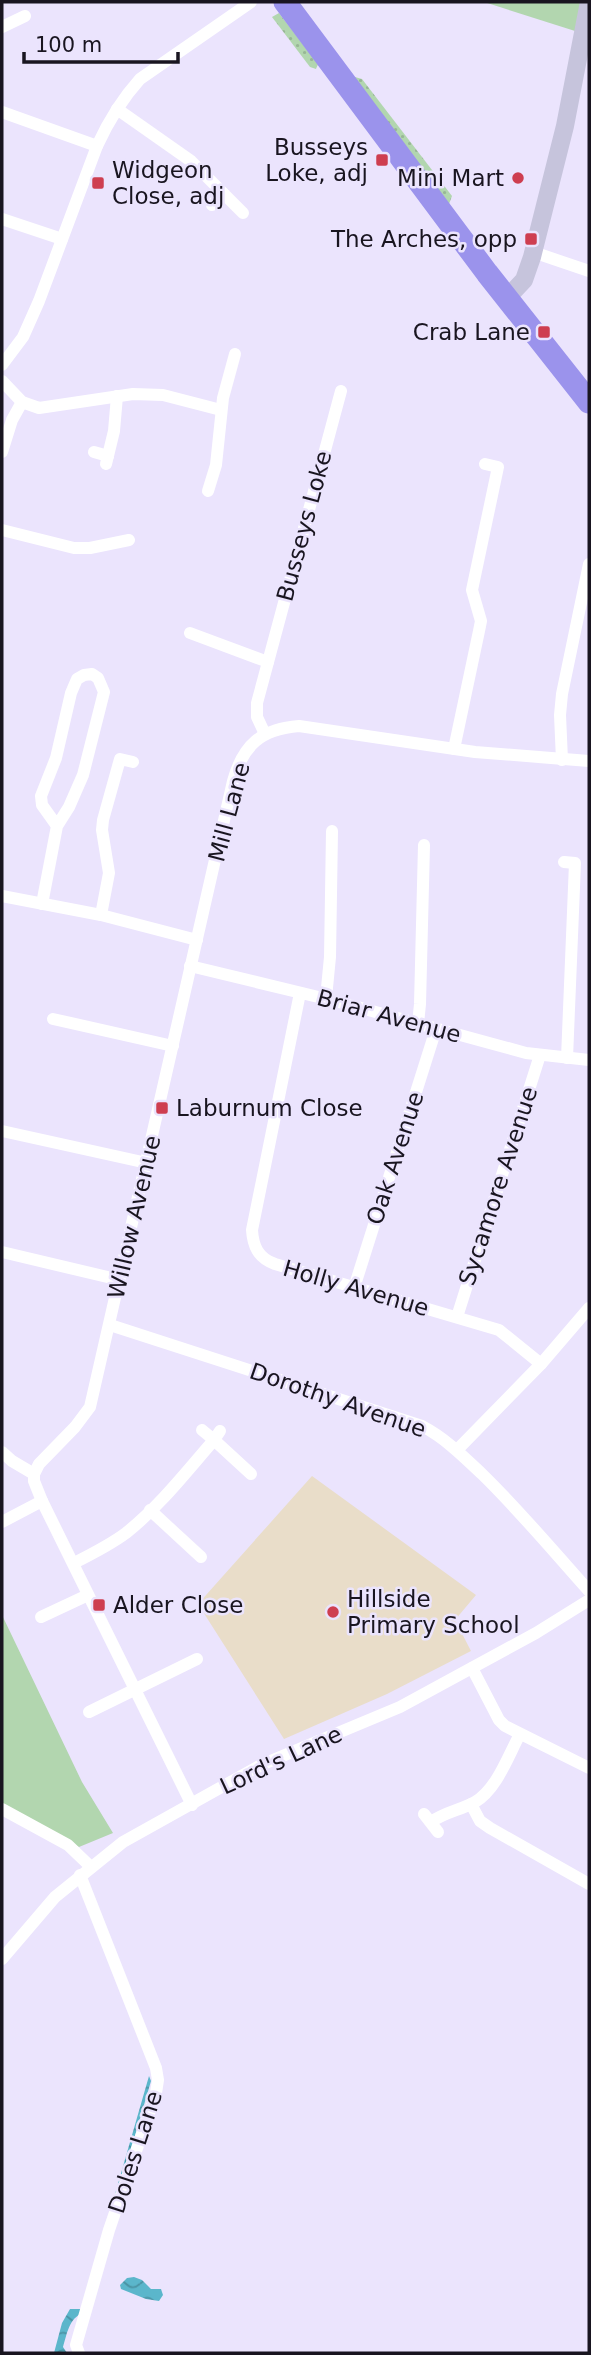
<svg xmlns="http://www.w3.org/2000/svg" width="591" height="2355" viewBox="0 0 591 2355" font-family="'DejaVu Sans',sans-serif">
  <defs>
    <pattern id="grass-dots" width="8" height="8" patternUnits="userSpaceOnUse" patternTransform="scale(1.75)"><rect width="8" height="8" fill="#b2d6af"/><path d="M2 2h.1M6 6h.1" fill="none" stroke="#98b796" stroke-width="1.8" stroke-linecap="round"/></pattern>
    <pattern id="water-waves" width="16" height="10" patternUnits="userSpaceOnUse" patternTransform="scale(1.75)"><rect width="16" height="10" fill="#5bb6cb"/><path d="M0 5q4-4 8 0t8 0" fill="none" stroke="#4a93a4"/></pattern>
  </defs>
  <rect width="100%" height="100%" fill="#ebe4fd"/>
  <polygon fill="#e9ddc9" points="312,1476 476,1595 455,1620 471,1651 387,1694 284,1739 198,1604"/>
  <g fill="url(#grass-dots)">
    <polygon points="279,13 318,64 316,69 310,67 272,17"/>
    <polygon points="355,77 362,79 452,196 449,204 353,79"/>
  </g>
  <g fill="#b2d6af">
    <polygon points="484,2 581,2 575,31"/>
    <polygon points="2,1615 82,1782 113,1833 79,1847 2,1805"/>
  </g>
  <g fill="url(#water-waves)">
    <path d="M149,2076L151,2081L83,2313C69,2318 67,2334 63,2347L67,2353H54L62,2323L70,2309H82Z"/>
    <polygon points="134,2277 142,2280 151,2289 161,2289 163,2295 159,2301 146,2299 121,2289 120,2285 127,2278"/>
  </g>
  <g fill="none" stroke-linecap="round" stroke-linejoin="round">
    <g stroke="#fff" stroke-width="12">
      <polyline points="2,27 25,16"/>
      <polyline points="117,109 191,161 243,213"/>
      <polyline points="2,112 97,146"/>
      <polyline points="212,205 223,193"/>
      <polyline points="2,219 62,239"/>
      <polyline points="533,252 589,271"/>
      <path d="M2,365L23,337L39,301L97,146C108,122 122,99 140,79L251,2"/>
      <polyline points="2,381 22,402 39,408 133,394 163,395 221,410"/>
      <polyline points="2,452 12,420 22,402"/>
      <polyline points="94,452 108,456"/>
      <polyline points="106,464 114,431 117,396"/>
      <polyline points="208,491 216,465 223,398 235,354"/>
      <polyline points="2,530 74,548 90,548 129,540"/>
      <polyline points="190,633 268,662"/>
      <polyline points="265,734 257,717 257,703 341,391"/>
      <polyline points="454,749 479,631 481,621 472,590 498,467 485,464"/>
      <polyline points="562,760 560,715 562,694 589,564"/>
      <polyline points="564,862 575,863 567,1058"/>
      <polyline points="2,896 101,915 197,940"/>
      <polyline points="42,904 57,826 69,807 83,775 104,692 98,678 92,674 84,675 77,679 71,693 56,758 41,796 42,805 57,826"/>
      <polyline points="101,915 109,873 102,830 103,820 120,759 133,762"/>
      <polyline points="190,966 339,1002 526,1053 589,1060"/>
      <path d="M300,993L252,1230C253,1246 258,1258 275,1264L499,1330L541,1364"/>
      <polyline points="326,998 330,957 332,831"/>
      <polyline points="53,1019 173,1046"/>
      <polyline points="418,1024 420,1004 424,845"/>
      <polyline points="2,1131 147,1163"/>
      <polyline points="2,1252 120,1280"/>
      <polyline points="354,1288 436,1029"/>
      <polyline points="457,1317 540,1055"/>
      <path d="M110,1325L422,1426C445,1438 463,1456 482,1474C520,1511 554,1552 589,1591"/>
      <polyline points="202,1430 214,1440 220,1431"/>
      <polyline points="457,1450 541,1364 589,1308"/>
      <polyline points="2,1452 12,1461 34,1474"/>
      <path d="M34,1474L39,1464L75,1427L90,1407L233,781C243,745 261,729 299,726L475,752L589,761"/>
      <polyline points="34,1474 34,1481 42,1501 192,1805"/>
      <polyline points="150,1510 201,1557"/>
      <polyline points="2,1522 42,1501"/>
      <path d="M74,1563C92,1554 110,1545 126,1533C159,1507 187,1471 214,1440L251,1474"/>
      <polyline points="41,1617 88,1595"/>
      <polyline points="472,1668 499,1720 505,1726 589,1768"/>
      <polyline points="89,1712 197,1659"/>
      <polyline points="471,1804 480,1821 490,1828 589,1884"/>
      <polyline points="2,1809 68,1845 91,1867"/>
      <polyline points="424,1814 438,1832"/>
      <path d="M431,1822C445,1812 461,1810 475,1802C497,1789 508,1756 520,1734"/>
      <polyline points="2,1959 55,1897 123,1842 261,1765 400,1707 536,1633 589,1600"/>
      <polyline points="79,2353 76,2345 109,2230 156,2093 158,2080 156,2068 80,1875"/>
    </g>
    <polyline stroke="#c6c4dc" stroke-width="18" points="507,298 524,280 532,257 565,126 589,2"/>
    <polyline stroke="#9b93ec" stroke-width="23" points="285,2 487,273 589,402"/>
  </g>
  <g fill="#ce3e50" stroke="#ebe4fd" stroke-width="2.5">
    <rect x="375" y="153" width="14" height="14" rx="3.5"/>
    <circle cx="518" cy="178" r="7"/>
    <rect x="91" y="176" width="14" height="14" rx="3.5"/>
    <rect x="524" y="232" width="14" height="14" rx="3.5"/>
    <rect x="537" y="325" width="14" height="14" rx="3.5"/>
    <rect x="155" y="1101" width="14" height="14" rx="3.5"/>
    <rect x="92" y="1598" width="14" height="14" rx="3.5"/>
    <circle cx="333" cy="1612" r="7"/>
  </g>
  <g text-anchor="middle" stroke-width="5" stroke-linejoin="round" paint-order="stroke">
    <g font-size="23" fill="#191520" stroke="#ebe4fd" text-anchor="end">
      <text x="368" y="155">Busseys<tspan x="368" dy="26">Loke, adj</tspan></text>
      <text x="112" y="178" text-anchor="start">Widgeon<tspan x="112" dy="26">Close, adj</tspan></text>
      <text x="504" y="186">Mini Mart</text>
      <text x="517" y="247">The Arches, opp</text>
      <text x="530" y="340">Crab Lane</text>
      <text x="176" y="1116" text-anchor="start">Laburnum Close</text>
      <text x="347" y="1607" text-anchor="start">Hillside<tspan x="347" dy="26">Primary School</tspan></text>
      <text x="113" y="1613" text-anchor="start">Alder Close</text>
    </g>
    <g font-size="23" fill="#191520" stroke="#ebe4fd">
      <text transform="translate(304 526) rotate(-75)" y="8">Busseys Loke</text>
      <text transform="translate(229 812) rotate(-75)" y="8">Mill Lane</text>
      <text transform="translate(389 1016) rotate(15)" y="8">Briar Avenue</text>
      <text transform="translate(395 1158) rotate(-72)" y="8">Oak Avenue</text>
      <text transform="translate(498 1186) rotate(-72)" y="8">Sycamore Avenue</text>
      <text transform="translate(134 1217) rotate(-77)" y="8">Willow Avenue</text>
      <text transform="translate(356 1288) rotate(16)" y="8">Holly Avenue</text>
      <text transform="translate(338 1400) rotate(19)" y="8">Dorothy Avenue</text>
      <text transform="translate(281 1760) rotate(-25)" y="8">Lord's Lane</text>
      <text transform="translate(135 2152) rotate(-72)" y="8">Doles Lane</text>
    </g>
  </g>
  <rect width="591" height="2355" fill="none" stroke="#191520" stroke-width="7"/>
  <path d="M24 52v10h154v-10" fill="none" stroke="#191520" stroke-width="3.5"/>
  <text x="35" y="52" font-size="21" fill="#191520" stroke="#ebe4fd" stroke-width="5" paint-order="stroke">100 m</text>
</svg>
